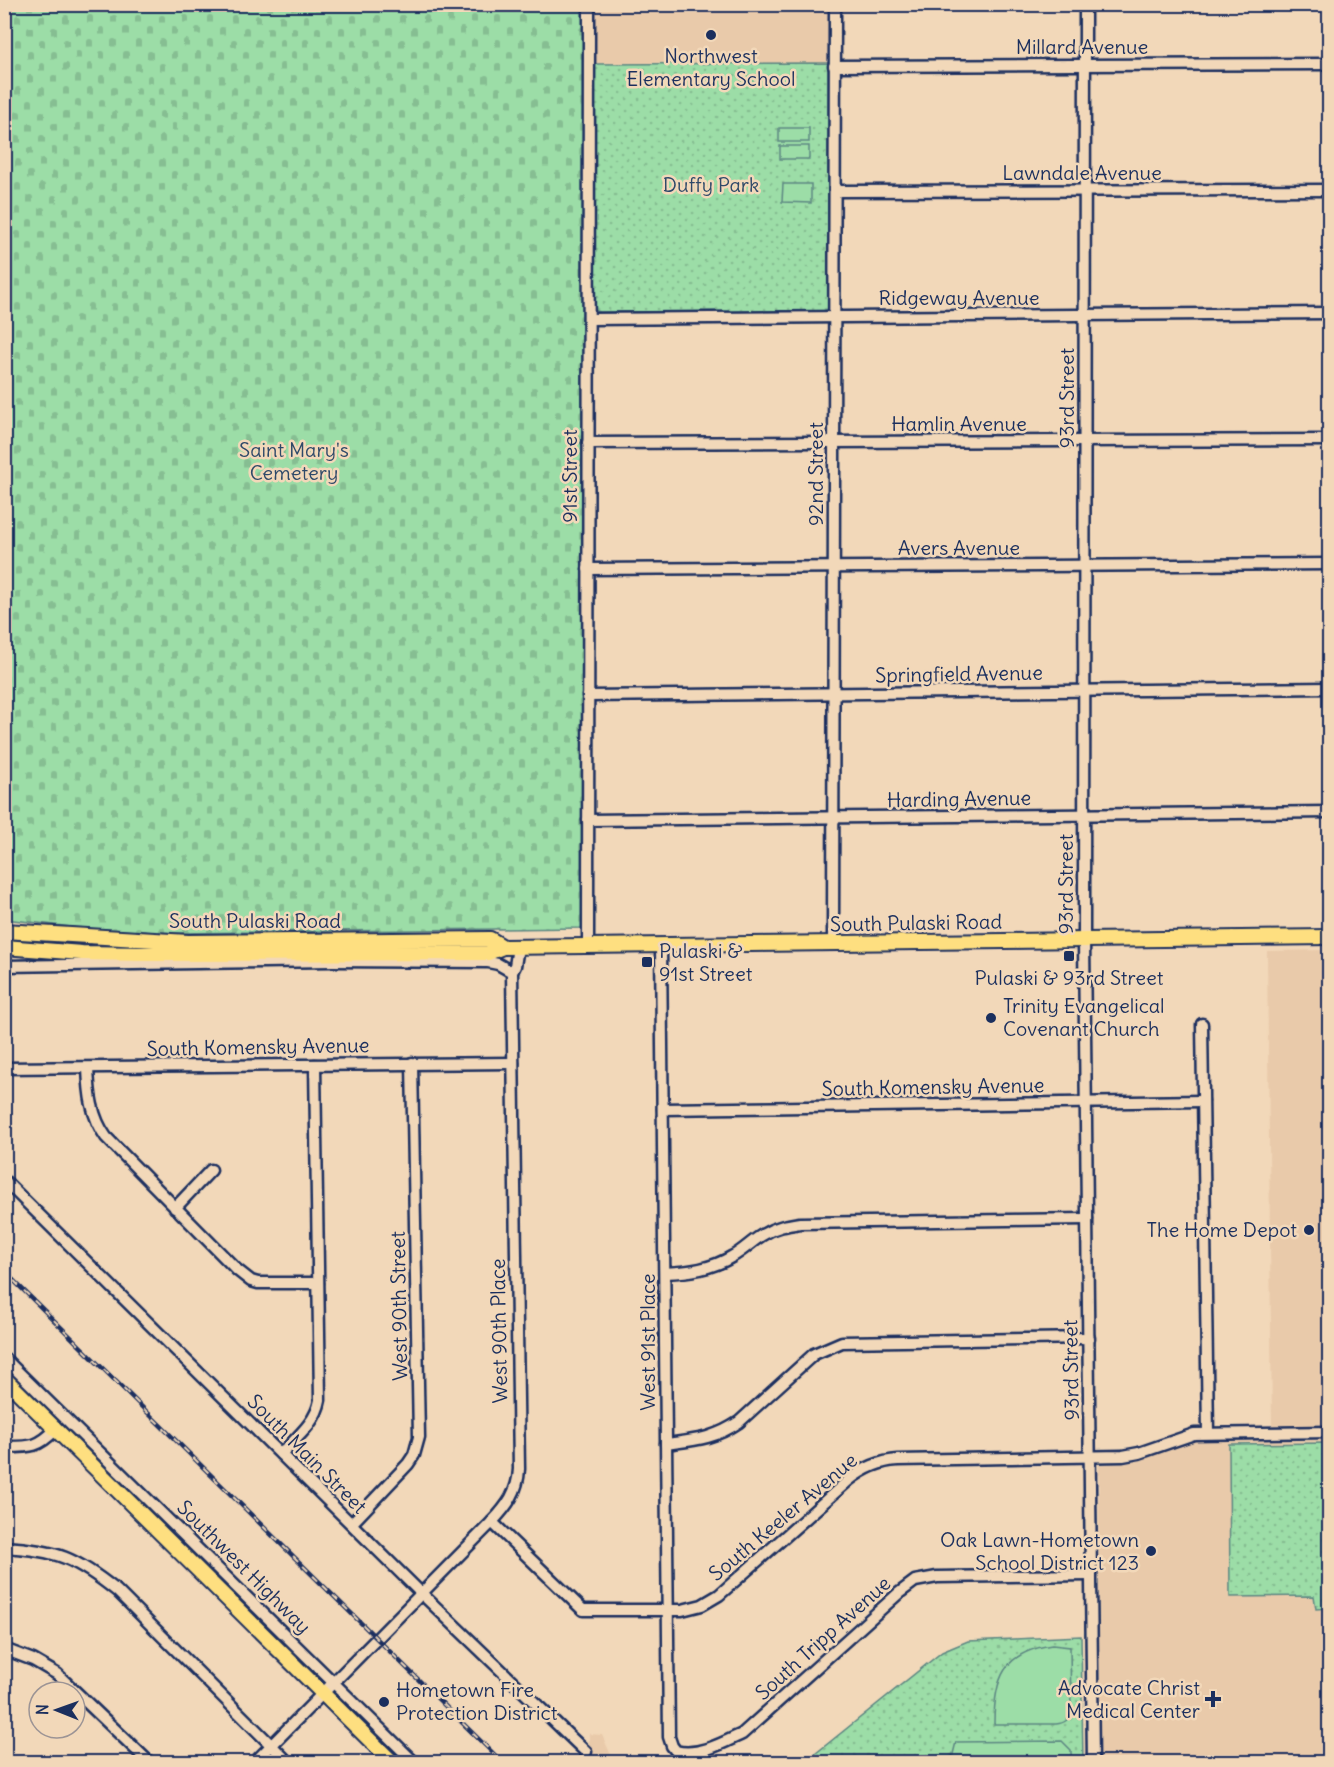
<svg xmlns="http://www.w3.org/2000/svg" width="1334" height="1767" viewBox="0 0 1334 1767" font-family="Delius,sans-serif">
  <defs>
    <pattern id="grass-dots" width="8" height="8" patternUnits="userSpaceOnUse" patternTransform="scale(1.5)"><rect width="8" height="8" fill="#9cdda7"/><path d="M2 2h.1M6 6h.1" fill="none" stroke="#86be92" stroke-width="1.8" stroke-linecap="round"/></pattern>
    <pattern id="cemetery-stones" width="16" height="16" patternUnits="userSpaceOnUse" patternTransform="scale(1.5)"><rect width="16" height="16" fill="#9cdda7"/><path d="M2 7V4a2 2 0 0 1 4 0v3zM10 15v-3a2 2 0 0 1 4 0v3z" fill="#86be92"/></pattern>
  </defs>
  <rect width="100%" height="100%" fill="#f2d8b9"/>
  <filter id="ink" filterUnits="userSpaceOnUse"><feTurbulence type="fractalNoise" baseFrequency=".0167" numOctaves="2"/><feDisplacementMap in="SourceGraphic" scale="12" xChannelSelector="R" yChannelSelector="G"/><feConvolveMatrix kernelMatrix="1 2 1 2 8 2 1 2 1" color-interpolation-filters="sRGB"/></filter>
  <g filter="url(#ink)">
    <g fill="#e9caaa">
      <polygon points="828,5 828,63 593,64 593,7"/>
      <polygon points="1329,950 1329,1426 1272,1427 1267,951"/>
      <polygon points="1329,1440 1329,1762 1099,1762 1095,1626 1099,1621 1099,1465 1101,1464 1137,1461 1176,1445 1194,1441"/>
      <polygon points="589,1734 602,1735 614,1762 589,1762"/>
    </g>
    <g fill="url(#grass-dots)" stroke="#5c8682" stroke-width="1.5">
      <polygon points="828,63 828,309 823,311 600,312 594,310 593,64"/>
      <polygon points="1329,1443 1330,1555 1325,1556 1329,1561 1329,1608 1316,1609 1314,1596 1230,1597 1229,1444"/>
      <polygon points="1081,1636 1083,1762 805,1762 942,1652 968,1641"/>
    </g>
    <polygon fill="url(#cemetery-stones)" stroke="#5c8682" stroke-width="1.5" points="5,5 584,5 582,928 175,933 80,928 5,919"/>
    <g fill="#9cdda7" stroke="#5c8682" stroke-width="1.5">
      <rect x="779" y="128" width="30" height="14"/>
      <rect x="780" y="146" width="29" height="13"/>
      <polygon points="783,184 811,184 811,203 782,202"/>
      <path d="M1052,1645L1070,1647L1071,1711C1069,1720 1065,1723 1056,1724H994C994,1679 1003,1652 1052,1645Z"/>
      <polygon points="1062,1741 1071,1750 1071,1762 951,1762 956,1742"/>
    </g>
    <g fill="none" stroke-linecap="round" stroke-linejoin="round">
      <g stroke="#1b2f5e" stroke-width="15">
        <g id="minor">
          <polyline points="1085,4 1084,940 1093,1762"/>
          <polyline points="834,66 1330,64"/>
          <polyline points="835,191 1330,190"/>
          <polyline points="589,319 1330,313"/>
          <polyline points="588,443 1330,440"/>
          <polyline points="588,569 1330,564"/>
          <polyline points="588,696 1330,688"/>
          <polyline points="588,820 1330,812"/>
          <polyline points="833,944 835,4"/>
          <path d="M661,946L669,1737L672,1746L676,1751C698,1757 723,1743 742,1734L899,1593L915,1581L937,1577L1091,1575"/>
          <polyline points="588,947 589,4"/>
          <polyline points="4,966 332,961 488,962 498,964 512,972"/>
          <polyline points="1202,1024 1208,1433"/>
          <polyline points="4,1068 513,1063"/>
          <path d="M88,1068C89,1093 91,1116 106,1137L237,1270L251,1281L258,1283H318"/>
          <polyline points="663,1109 1203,1101"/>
          <polyline points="4,1180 422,1594 586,1752"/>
          <polyline points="175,1208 211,1170"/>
          <path d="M665,1273C689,1272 712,1269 733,1256C744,1250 753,1240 764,1234C775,1227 787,1225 800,1223L1087,1219"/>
          <polyline points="4,1358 414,1762"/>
          <path d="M666,1444C695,1440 714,1439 739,1422L814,1354L842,1342L1089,1338"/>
          <path d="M4,1447C30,1447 38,1448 56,1429"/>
          <path d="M281,1454C296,1438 316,1423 320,1400L315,1065"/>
          <path d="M492,1522L583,1610H682L702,1605L719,1595L849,1480C864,1468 879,1461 898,1460L1123,1456L1139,1453L1194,1434L1330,1432"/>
          <polyline points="352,1523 408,1464 414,1455 419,1437 412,1063"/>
          <path d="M4,1547C57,1550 76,1558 117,1591L288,1762"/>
          <polyline points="4,1649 33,1660 57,1674 149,1762"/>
          <path d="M255,1762L492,1522C507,1506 518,1492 519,1469L512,972L515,966L518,947"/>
        </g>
      </g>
      <g stroke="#1b2f5e" stroke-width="18">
        <g id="major">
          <polyline points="4,931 188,942 490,939 503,947"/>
          <polyline points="4,947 82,953 143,954 488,953 503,947 1330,937"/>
          <polyline points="4,1378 392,1762"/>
        </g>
      </g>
      <use href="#minor" stroke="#f2d8b9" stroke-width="10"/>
      <use href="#major" stroke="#fedf80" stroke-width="14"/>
      <g stroke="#1b2f5e" stroke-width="4.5">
        <polyline id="rail" points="4,1271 502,1762"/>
      </g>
      <use href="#rail" stroke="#f2d8b9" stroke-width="2" stroke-dasharray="7" stroke-linecap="butt"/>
    </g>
  </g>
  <g fill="#1b2f5e" stroke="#f2d8b9" stroke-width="2">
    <circle cx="711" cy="35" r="6"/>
    <rect x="1063" y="950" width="12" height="12" rx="3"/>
    <rect x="641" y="956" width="12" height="12" rx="3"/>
    <circle cx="991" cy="1018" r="6"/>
    <circle cx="1309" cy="1230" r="6"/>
    <circle cx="1151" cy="1551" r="6"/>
    <path d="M1210 1690h6v6h6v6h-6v6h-6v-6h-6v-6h6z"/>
    <circle cx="384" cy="1702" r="6"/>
  </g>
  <g text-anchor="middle" stroke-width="5" stroke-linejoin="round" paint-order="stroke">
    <g font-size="20" fill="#1b2f5e" stroke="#f2d8b9">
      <text x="1082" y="54">Millard Avenue</text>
      <text x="1082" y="180">Lawndale Avenue</text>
      <text x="959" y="305">Ridgeway Avenue</text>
      <text transform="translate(1067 398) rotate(-90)" y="7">93rd Street</text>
      <text x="959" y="431">Hamlin Avenue</text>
      <text transform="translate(816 474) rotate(-90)" y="7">92nd Street</text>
      <text transform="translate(570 476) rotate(-90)" y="7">91st Street</text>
      <text x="959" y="555">Avers Avenue</text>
      <text transform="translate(959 674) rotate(-1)" y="7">Springfield Avenue</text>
      <text transform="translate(959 799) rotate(-1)" y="7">Harding Avenue</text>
      <text transform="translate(1066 884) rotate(-90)" y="7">93rd Street</text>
      <text x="255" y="928">South Pulaski Road</text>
      <text transform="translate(916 923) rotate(-1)" y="7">South Pulaski Road</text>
      <text transform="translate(258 1047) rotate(-1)" y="7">South Komensky Avenue</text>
      <text transform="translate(933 1087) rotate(-1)" y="7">South Komensky Avenue</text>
      <text transform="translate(399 1306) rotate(-91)" y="7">West 90th Street</text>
      <text transform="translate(499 1331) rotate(-91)" y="7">West 90th Place</text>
      <text transform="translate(648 1342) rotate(-90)" y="7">West 91st Place</text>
      <text transform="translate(1071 1370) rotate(-91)" y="7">93rd Street</text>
      <text transform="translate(307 1454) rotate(45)" y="7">South Main Street</text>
      <text transform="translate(783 1517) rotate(-40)" y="7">South Keeler Avenue</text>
      <text transform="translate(244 1567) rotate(45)" y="7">Southwest Highway</text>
      <text transform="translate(823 1638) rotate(-42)" y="7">South Tripp Avenue</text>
    </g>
    <g font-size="20" fill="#1b2f5e" stroke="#f2d8b9" text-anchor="start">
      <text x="711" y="63" text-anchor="middle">Northwest<tspan x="711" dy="23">Elementary School</tspan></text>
      <text x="659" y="958">Pulaski &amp;<tspan x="659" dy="23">91st Street</tspan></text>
      <text x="1069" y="985" text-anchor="middle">Pulaski &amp; 93rd Street</text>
      <text x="1003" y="1013">Trinity Evangelical<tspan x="1003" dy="23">Covenant Church</tspan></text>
      <text x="1297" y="1237" text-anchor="end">The Home Depot</text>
      <text x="1139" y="1547" text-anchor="end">Oak Lawn-Hometown<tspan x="1139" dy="23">School District 123</tspan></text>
      <text x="1200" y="1695" text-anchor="end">Advocate Christ<tspan x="1200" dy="23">Medical Center</tspan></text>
      <text x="396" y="1697">Hometown Fire<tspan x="396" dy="23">Protection District</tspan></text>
    </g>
    <g font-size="20" fill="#2e4969" stroke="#f2d8b9">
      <text x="711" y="192">Duffy Park</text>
      <text x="294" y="457">Saint Mary's<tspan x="294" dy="23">Cemetery</tspan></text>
    </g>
  </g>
  <rect width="1334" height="1767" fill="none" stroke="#f2d8b9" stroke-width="24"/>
  <rect x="12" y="12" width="1310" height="1743" fill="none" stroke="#1b2f5e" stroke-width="2" filter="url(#ink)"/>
  <g transform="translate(57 1710) rotate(271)"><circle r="28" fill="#f2d8b9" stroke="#9c9495" stroke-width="1.5"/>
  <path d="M0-4.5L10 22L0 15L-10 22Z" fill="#1b2f5e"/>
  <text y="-9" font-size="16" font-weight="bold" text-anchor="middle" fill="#1b2f5e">N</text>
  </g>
</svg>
